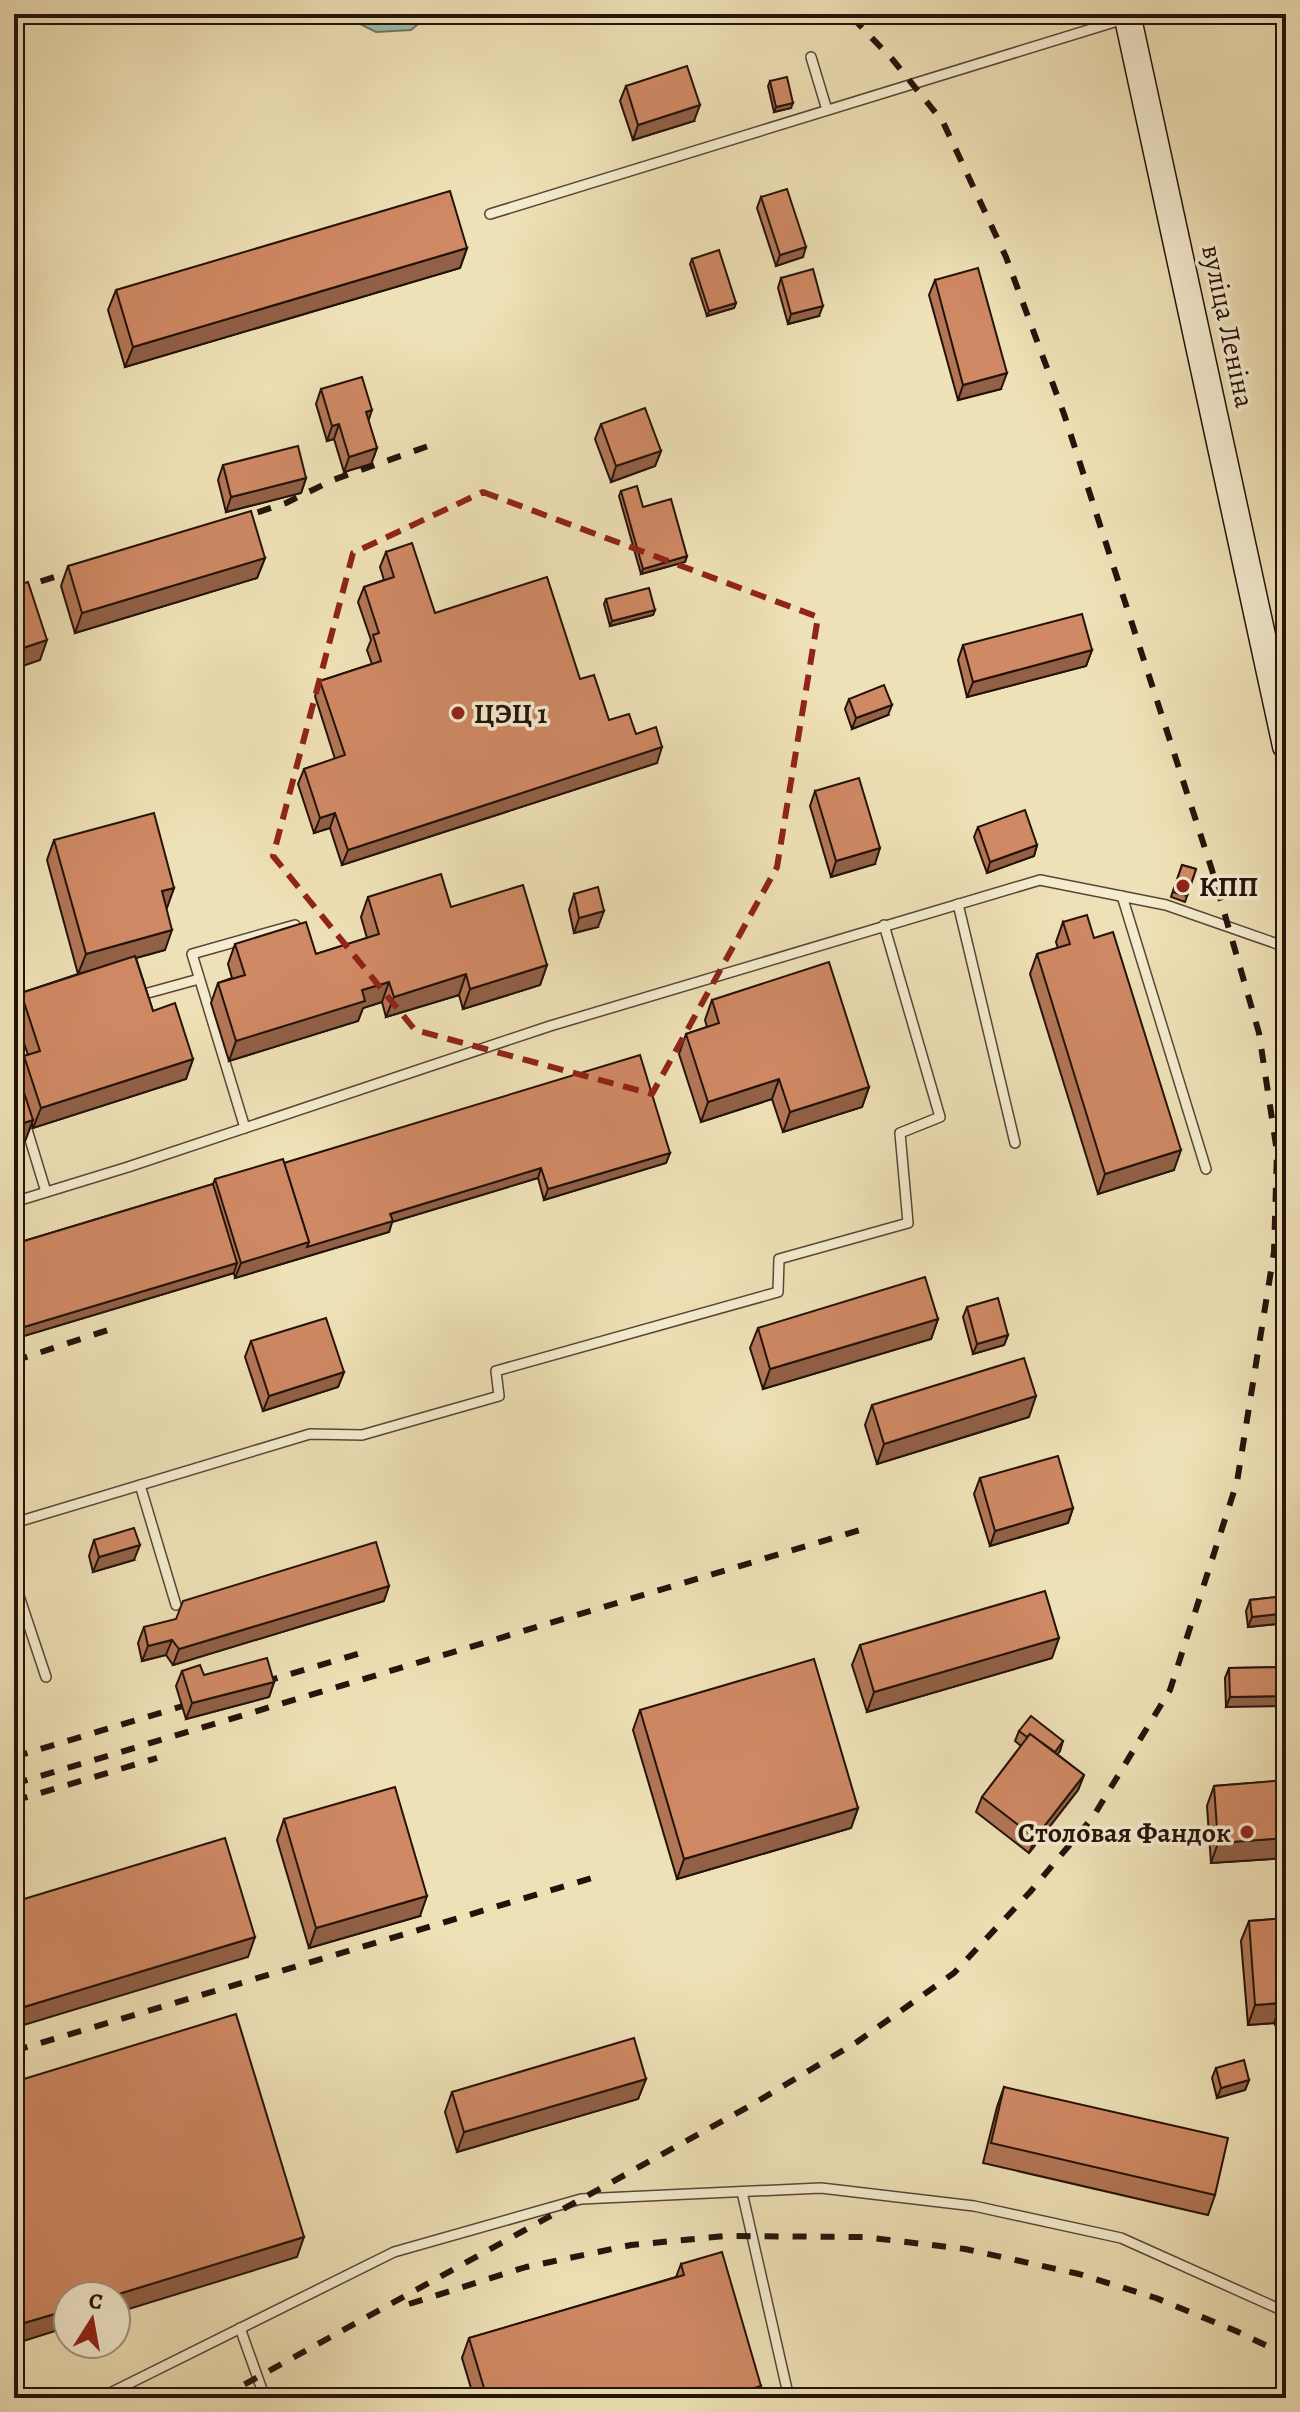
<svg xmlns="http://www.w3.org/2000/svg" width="1300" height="2412" viewBox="0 0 1300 2412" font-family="Alegreya,serif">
  <rect width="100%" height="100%" fill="#efe1b7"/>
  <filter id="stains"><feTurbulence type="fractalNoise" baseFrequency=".0025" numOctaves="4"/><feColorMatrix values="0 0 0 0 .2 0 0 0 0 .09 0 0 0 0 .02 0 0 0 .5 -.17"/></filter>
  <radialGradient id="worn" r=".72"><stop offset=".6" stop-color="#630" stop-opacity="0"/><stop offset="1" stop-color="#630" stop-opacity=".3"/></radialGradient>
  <polygon fill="#9abeac" stroke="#6b796b" stroke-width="2" points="346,14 430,14 411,30 376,32 348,18"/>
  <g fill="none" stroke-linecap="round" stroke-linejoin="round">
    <g stroke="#574635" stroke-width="12">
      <g id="lane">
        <polyline points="811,57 827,110"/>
        <polyline points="490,214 1124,19"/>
        <polyline points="1122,896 1206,1169"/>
        <polyline points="958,904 1015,1143"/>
        <polyline points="137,996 199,979"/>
        <polyline points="25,1123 46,1192"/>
        <polyline points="245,1128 192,954 295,925"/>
        <polyline points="14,1202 128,1167 550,1026 1040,880 1166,905 1286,947"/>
        <polyline points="140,1485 176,1605"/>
        <polyline points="14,1523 310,1434 362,1435 499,1396 496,1371 778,1292 779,1259 908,1223 900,1133 940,1117 884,925"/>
        <polyline points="14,1581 46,1677"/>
        <polyline points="742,2192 789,2398"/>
        <polyline points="240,2328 265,2398"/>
        <polyline points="100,2398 394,2252 581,2199 821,2188 974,2206 1121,2238 1286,2312"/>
      </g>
    </g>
    <g stroke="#24120a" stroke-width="29">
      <polyline id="secondary" points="1127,14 1286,746"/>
    </g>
    <use href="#lane" stroke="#f5ecd0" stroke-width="9"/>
    <use href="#secondary" stroke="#f5ecd0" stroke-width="26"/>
    <g stroke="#24120a" stroke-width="6" stroke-dasharray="14 14" stroke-linecap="butt">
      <polyline points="231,521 286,503 333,480 434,444"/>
      <polyline points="14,590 86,567"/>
      <polyline points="14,1361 111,1329"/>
      <polyline points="264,1682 367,1651"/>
      <polyline points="14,1757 183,1706"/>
      <polyline points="14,1784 863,1529"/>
      <polyline points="14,1801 157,1758"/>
      <polyline points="14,2051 602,1875"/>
      <polyline points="409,2304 526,2267 631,2245 725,2236 864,2237 965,2249 1079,2274 1156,2298 1236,2331 1286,2355"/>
      <polyline points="220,2398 748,2107 857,2042 954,1973 1030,1892 1093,1817 1170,1690 1237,1482 1274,1252 1277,1152 1259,1033 1212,870 1064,414 1006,257 943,122 893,60 849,14"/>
    </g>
  </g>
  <g fill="#b27656" stroke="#24120a" stroke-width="2">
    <polygon points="770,81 791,108 774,112 768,86"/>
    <polygon points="626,86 694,121 633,140 620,101"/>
    <polygon points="1286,180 1286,207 1279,192 1282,182"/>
    <polygon points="761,197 803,257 776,266 757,208"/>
    <polygon points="467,248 460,268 125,367 108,310 116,290"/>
    <polygon points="692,259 736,303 734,308 707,316 690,264"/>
    <polygon points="781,278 819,316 788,324 778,288"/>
    <polygon points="935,280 1001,389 958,400 929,295"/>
    <polygon points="321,389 368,420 377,448 371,464 344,472 334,439 327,441 316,404"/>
    <polygon points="601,424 661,451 655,466 611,482 595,439"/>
    <polygon points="223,465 306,478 301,493 226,512 218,480"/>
    <polygon points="621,491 643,507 687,556 685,562 641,574 619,496"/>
    <polygon points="386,552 435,613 580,679 609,720 636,734 657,763 342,865 330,828 314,833 298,784 304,769 335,759 315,696 320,681 372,664 367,650 371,640 358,602 364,587 384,580 380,567"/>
    <polygon points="265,558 257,578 75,633 61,586 68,566"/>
    <polygon points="606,599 655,610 653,615 610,626 604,604"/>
    <polygon points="963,645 1092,650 1086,666 967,697 958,660"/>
    <polygon points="849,699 888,715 852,729 845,709"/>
    <polygon points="815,791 875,864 831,877 810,806"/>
    <polygon points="978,827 1037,845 1034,856 987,873 974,837"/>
    <polygon points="54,840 174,888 166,908 165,950 136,958 153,1011 193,1059 186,1079 33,1128 32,1123 25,1141 18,1073 24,1056 28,1055 14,1013 21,993 78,974 47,860"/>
    <polygon points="1182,865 1196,869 1185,902 1171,897"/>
    <polygon points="574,894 598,927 574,933 569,910"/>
    <polygon points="368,897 451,907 547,965 540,985 463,1009 459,995 386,1017 382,1002 363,1008 358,1021 229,1061 211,1003 218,983 232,978 228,964 235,944 316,954 367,938 361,917"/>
    <polygon points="1063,922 1174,1170 1098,1194 1030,974 1037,954 1058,948 1056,942"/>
    <polygon points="712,1000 869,1087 862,1107 783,1132 772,1099 701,1122 679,1054 686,1034 707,1027 705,1020"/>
    <polygon points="670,1153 666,1163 544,1200 538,1178 392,1222 389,1232 235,1278 234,1273 14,1339 14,1244 213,1184 215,1179 284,1163"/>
    <polygon points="967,1307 1008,1335 1004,1345 973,1354 963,1317"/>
    <polygon points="938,1319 931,1339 763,1389 750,1348 758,1328"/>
    <polygon points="251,1341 344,1372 338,1387 263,1411 245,1357"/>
    <polygon points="872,1405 1029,1417 877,1464 865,1425"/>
    <polygon points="980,1478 1073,1508 1068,1523 990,1546 974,1494"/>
    <polygon points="94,1540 134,1560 93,1572 89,1556"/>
    <polygon points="1286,1596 1286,1623 1248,1627 1246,1611 1250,1600"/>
    <polygon points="384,1601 173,1665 166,1655 142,1661 138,1643 144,1627"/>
    <polygon points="860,1645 1052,1658 867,1712 852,1665"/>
    <polygon points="1286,1667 1226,1707 1225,1678 1229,1668"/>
    <polygon points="182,1671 204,1675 274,1682 269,1697 186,1719 176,1686"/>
    <polygon points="640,1710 858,1808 851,1828 677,1879 633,1730"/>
    <polygon points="1019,1731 1063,1741 1057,1754 1084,1775 1078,1790 1029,1853 976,1812 982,1797 1021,1746 1015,1741"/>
    <polygon points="1286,1764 1286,1865 1285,1858 1211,1863 1207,1806 1214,1786 1280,1781"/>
    <polygon points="284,1819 420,1916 309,1948 277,1840"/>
    <polygon points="1286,1918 1286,2049 1285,2042 1274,2023 1248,2025 1241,1941 1249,1921"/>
    <polygon points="1216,2068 1249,2080 1245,2090 1217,2098 1212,2078"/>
    <polygon points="646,2079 638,2099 457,2152 445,2112 452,2092"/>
    <polygon points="1004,2087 1215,2195 1208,2215 983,2163 997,2107"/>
    <polygon points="681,2264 761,2386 757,2398 474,2398 462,2358 469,2338 676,2277"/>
  </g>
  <g fill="#916046" stroke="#24120a" stroke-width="2">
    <polygon points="793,103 791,108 774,112 776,107"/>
    <polygon points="700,105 694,121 633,140 638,125"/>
    <polygon points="806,247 803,257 776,266 780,255"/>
    <polygon points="467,248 460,268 125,367 133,347"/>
    <polygon points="736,303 734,308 707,316 709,311"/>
    <polygon points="823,306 819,316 788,324 791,314"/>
    <polygon points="1007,373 1001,389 958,400 963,385"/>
    <polygon points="372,410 367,425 366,412"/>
    <polygon points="339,424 334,439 327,441 332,426"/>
    <polygon points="377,448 371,464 344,472 349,457"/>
    <polygon points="661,451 655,466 611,482 616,466"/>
    <polygon points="306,478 301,493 226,512 231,497"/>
    <polygon points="687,556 685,562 641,574 643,569"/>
    <polygon points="265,558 257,578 75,633 82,613"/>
    <polygon points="655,610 653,615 610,626 612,621"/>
    <polygon points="47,640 40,660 14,669 14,651"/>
    <polygon points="1092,650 1086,666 967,697 973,682"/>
    <polygon points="892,705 888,715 852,729 856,718"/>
    <polygon points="662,747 657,763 342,865 348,850"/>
    <polygon points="335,813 330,828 314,833 320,818"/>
    <polygon points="1037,845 1034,856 987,873 990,862"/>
    <polygon points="880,848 875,864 831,877 836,861"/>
    <polygon points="174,888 167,908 154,911 162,891"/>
    <polygon points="604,911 598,927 574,933 579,918"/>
    <polygon points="172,930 165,950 78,974 86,954"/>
    <polygon points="547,965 540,985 463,1009 470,989"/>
    <polygon points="466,974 459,995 386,1017 394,997"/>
    <polygon points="389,982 382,1002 363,1008 358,1021 229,1061 236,1041 362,990"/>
    <polygon points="193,1059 186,1079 33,1128 41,1108"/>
    <polygon points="779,1079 772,1099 701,1122 708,1102"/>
    <polygon points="869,1087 862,1107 783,1132 790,1112"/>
    <polygon points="33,1120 25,1141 14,1144 14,1126"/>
    <polygon points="1181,1150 1174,1170 1098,1194 1105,1174"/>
    <polygon points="670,1153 666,1163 544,1200 548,1189"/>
    <polygon points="541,1168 538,1178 392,1222 389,1232 235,1278 241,1263 390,1214"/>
    <polygon points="237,1263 234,1273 14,1339 14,1330"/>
    <polygon points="938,1319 931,1339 763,1389 770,1369"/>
    <polygon points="1008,1335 1004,1345 973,1354 977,1344"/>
    <polygon points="344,1372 338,1387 263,1411 269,1396"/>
    <polygon points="1036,1396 1029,1417 877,1464 884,1444"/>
    <polygon points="1073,1508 1068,1523 990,1546 995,1531"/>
    <polygon points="140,1545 134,1560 93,1572 99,1557"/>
    <polygon points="389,1586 384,1601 173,1665 179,1649"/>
    <polygon points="1286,1613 1286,1623 1248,1627 1252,1617"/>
    <polygon points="1059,1638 1052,1658 867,1712 874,1692"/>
    <polygon points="172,1640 166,1655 142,1661 148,1646"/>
    <polygon points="274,1682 269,1697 186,1719 192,1703"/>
    <polygon points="1286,1696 1286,1706 1226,1707 1230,1697"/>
    <polygon points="1063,1741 1060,1751 1048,1767 1051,1756"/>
    <polygon points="1084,1775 1078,1790 1029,1853 1035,1838"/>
    <polygon points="858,1808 851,1828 677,1879 684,1859"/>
    <polygon points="1286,1838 1285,1858 1211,1863 1218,1843"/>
    <polygon points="427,1896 420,1916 309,1948 316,1928"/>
    <polygon points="255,1937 248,1957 14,2028 14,2010"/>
    <polygon points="1281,2003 1274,2023 1248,2025 1255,2005"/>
    <polygon points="646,2079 638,2099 457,2152 464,2132"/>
    <polygon points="1249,2080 1245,2090 1217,2098 1221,2088"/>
    <polygon points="304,2237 297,2257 116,2313 116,2296 112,2296"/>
    <polygon points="68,2310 68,2327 14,2344 14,2326"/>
    <polygon points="761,2386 757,2398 720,2398"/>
    <polygon points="711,2389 708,2398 679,2398"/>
  </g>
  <g fill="#cf8964" stroke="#24120a" stroke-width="2">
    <polygon points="687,66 700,105 638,125 626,86"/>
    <polygon points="787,77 793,103 776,107 770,81"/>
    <polygon points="787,189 806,247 780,255 761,197"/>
    <polygon points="450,191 467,248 133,347 116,290"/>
    <polygon points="719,250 736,303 709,311 692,259"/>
    <polygon points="978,268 1007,373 963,385 935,280"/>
    <polygon points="813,269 823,306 791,314 781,278"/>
    <polygon points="362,377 372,410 366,412 377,448 349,457 339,424 332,426 321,389"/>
    <polygon points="645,408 661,451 616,466 601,424"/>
    <polygon points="298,446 306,478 231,497 223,465"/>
    <polygon points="637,486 643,507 671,499 687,556 643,569 621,491"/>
    <polygon points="251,511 265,558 82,613 68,566"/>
    <polygon points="412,543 435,613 547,577 580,679 594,675 609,720 629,714 636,734 656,727 662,747 348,850 335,813 320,818 304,769 345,755 320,681 381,661 373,635 379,633 364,587 394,577 386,552"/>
    <polygon points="28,582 47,640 14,651 14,586"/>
    <polygon points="649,588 655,610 612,621 606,599"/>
    <polygon points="1082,614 1092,650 973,682 963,645"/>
    <polygon points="884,685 892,705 856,718 849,699"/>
    <polygon points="859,778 880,848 836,861 815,791"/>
    <polygon points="1025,810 1037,845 990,862 978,827"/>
    <polygon points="154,813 174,888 162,891 172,930 86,954 54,840"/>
    <polygon points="1182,865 1196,869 1187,896 1173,892"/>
    <polygon points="441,874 451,907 523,885 547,965 470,989 466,974 394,997 389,982 362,990 365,1001 236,1041 218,983 245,975 235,944 306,922 316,954 379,934 368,897"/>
    <polygon points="598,887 604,911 579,918 574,894"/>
    <polygon points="1087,915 1094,938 1113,932 1181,1150 1105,1174 1037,954 1070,944 1063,922"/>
    <polygon points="135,956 153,1011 175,1003 193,1059 41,1108 24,1056 40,1051 21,993"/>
    <polygon points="829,962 869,1087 790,1112 779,1079 708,1102 686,1034 719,1023 712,1000"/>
    <polygon points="640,1055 670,1153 548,1189 541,1168 390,1214 393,1221 307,1247 309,1242 284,1163"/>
    <polygon points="15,1065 33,1120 14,1126 14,1066"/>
    <polygon points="283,1159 309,1242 241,1263 215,1179"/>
    <polygon points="213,1184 237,1263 14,1330 14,1244"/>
    <polygon points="925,1277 938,1319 770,1369 758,1328"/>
    <polygon points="998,1298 1008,1335 977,1344 967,1307"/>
    <polygon points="326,1318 344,1372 269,1396 251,1341"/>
    <polygon points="1024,1358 1036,1396 884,1444 872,1405"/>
    <polygon points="1058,1456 1073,1508 995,1531 980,1478"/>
    <polygon points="134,1528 140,1545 99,1557 94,1540"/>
    <polygon points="376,1542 389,1586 179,1649 172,1640 148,1646 144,1627 176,1619 183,1601"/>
    <polygon points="1045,1591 1059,1638 874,1692 860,1645"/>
    <polygon points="1286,1596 1286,1613 1252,1617 1250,1600"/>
    <polygon points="267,1658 274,1682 192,1703 182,1671 200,1665 204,1675"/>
    <polygon points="814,1659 858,1808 684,1859 640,1710"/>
    <polygon points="1286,1667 1286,1696 1230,1697 1229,1668"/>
    <polygon points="1031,1716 1063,1741 1055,1752 1030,1734 1027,1737 1019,1731"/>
    <polygon points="1030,1734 1084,1775 1035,1838 982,1797"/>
    <polygon points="1286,1780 1286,1838 1218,1843 1214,1786"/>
    <polygon points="395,1787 427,1896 316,1928 284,1819"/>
    <polygon points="225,1838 255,1937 14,2010 14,1902"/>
    <polygon points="1286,1918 1286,2011 1281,2003 1255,2005 1249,1921"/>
    <polygon points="236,2014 304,2237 112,2296 68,2296 68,2310 14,2326 14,2082"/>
    <polygon points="634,2038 646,2079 464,2132 452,2092"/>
    <polygon points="1244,2060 1249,2080 1221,2088 1216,2068"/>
    <polygon points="1004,2087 1228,2138 1215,2195 991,2143"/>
    <polygon points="722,2252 761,2386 720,2398 714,2398 711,2389 679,2398 487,2398 469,2338 684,2275 681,2264"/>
  </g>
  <path fill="none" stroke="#8f2418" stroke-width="6" stroke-dasharray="16 10" stroke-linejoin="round" d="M483,492L818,617L777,867L652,1094L415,1030L273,856L353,553Z"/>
  <g fill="#8f2418" stroke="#f5ecd0" stroke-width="3">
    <circle cx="458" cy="713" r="8"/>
    <circle cx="1183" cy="886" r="8"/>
    <circle cx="1247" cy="1832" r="8"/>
  </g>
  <g text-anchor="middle" stroke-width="7" stroke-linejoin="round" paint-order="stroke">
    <g font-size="28" fill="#24120a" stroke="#f5ecd0">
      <text transform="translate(1229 326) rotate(78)" y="10">вуліца Леніна</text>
    </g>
    <g font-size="28" font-weight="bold" fill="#24120a" stroke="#f5ecd0" text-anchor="start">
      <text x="474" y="723">ЦЭЦ 1</text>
      <text x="1199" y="896">КПП</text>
      <text x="1231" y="1842" text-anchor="end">Столовая Фандок</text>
    </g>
  </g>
  <rect width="1300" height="2412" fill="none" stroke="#efe1b7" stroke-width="48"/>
  <rect x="16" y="16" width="1268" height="2380" fill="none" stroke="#24120a" stroke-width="4"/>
  <rect x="24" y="24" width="1252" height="2364" fill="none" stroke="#24120a" stroke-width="2"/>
  <g transform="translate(92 2320) rotate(11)"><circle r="38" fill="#f5ecd0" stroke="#a19581" stroke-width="2"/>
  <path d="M0-6L14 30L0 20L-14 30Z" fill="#8f2418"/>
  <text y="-12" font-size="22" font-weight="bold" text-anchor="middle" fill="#24120a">С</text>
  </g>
  <rect width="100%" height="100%" filter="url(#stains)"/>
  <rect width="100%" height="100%" fill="url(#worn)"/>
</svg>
